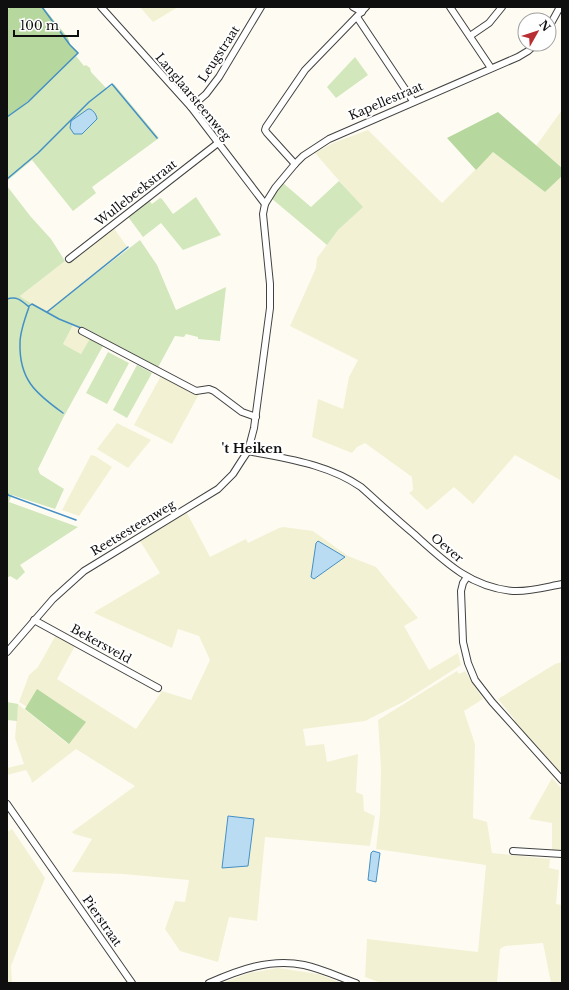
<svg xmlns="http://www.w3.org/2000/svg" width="569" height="990" viewBox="0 0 569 990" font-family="'Libre Baskerville',serif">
  <rect width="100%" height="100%" fill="#fefcf2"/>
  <g fill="#f3f1d3">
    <polygon points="140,7 178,7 153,22"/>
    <polygon points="562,110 562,168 536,146"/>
    <polygon points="368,130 442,203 493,152 545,192 562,176 562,481 515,455 473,504 454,487 427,510 409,493 413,490 412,477 365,443 357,447 352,453 312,437 318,399 343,409 349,377 358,360 290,326 316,268 317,258 338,230 362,207 315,153 333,143"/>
    <polygon points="113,227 128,248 47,312 33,304 29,303 20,296 65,261 67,263"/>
    <polygon points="73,325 92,335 81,354 63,344"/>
    <polygon points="162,374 199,394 172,444 134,425"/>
    <polygon points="117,423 151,440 128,468 97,449"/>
    <polygon points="91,455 95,456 112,467 79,516 62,510"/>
    <polygon points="187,513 210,557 246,539 248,543 281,527 281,528 283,527 313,531 348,556 376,567 418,618 404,626 429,670 458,653 461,665 403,702 365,721 303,729 306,746 324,744 327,762 358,754 356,792 363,795 364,811 375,816 370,846 265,837 257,921 229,917 218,962 180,951 165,929 175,901 185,902 189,880 123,874 72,872 92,839 74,834 72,832 135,786 76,749 32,783 31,779 26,770 7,775 7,768 24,764 15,738 18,704 68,744 37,690 27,707 19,702 29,675 38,667 57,633 76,644 57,679 136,729 162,691 191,700 210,660 199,636 178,629 172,648 94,613 96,611 160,573 140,541"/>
    <polygon points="562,662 562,780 511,723 515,720 498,699 555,664"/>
    <polygon points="457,671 459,674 465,671 483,699 464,711 475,744 473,818 487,822 492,853 550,859 549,868 559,870 556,904 562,905 562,983 551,983 543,943 505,946 500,949 497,983 381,983 365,977 367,939 478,952 486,865 376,849 380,814 381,769 378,720"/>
    <polygon points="552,778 562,789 562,853 552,853 552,823 529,819"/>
    <polygon points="12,829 45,878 11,966 12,983 7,983 7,832"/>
    <polygon points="278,968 318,974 342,983 222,983 249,973"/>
  </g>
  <g fill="#d2e7bc" fill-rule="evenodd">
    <path d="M76,56L84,66L86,65L90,68L91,72L107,89L114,84L159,138L92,187L96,193L73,211L32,160L7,181V117C33,101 54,77 76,56Z"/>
    <polygon points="355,57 368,75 336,98 327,87"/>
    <polygon points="339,181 363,207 338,230 327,245 271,198 283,183 311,207"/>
    <path d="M7,186L31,217L51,239L65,261L20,296C28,303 38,306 47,311L140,240L157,265L176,310L226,287L220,341L198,339V337L186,334L184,337L175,336L156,371L104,344L63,418L38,469L40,474L64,489L55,509L12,495L9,502L78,527L20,565L25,572L17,580L10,576L7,578ZM73,325L92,335L81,354L63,344Z"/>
    <polygon points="196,197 221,235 183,250 161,223 143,237 129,218 129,215 148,199 152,204 160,198 162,199 173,214"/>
    <polygon points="108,352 129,363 107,404 86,393"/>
    <polygon points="137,365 152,373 127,418 113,410"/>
    <polygon points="7,702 18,704 17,721 7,720"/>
  </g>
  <g fill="#b6d79d">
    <polygon points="10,7 43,7 68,38 70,44 79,53 38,93 17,110 7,117 7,10"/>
    <polygon points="498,112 562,168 562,176 545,192 493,152 476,170 447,138"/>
    <polygon points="37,689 86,722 69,744 25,709"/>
  </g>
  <g fill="#b9dcf3" stroke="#4490c6">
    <path d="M88,109C92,108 97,115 97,119L82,134H74L70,128L71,121Z"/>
    <polygon points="318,541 345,557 314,579 311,577 316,543"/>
    <polygon points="228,816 254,819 248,866 222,868"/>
    <polygon points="373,851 380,853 376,882 368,880 371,853"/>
  </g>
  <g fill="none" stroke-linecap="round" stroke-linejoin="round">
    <g stroke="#4490c6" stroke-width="1.5">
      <polyline points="7,117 28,102 78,53 70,45 42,7"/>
      <polyline points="7,179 38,153 89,102 112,84 157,138"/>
      <path d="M7,299C17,296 21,300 29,307C25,318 20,332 20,343C19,379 35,393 63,413"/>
      <polyline points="29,306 32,304 59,319 81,328"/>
      <polyline points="47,312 128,247"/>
      <polyline points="7,492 8,495 76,520"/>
    </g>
    <g stroke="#424242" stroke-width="8">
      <g id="minor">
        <polyline points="101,7 191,107 265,204"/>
        <polyline points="353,7 362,12"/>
        <polyline points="450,7 491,68"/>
        <polyline points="357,17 413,101"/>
        <polyline points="549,27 560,7"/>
        <polyline points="470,36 489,23 502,7"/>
        <polyline points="191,107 206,94 219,77 261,7"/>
        <polyline points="295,164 267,133 265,130 266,127 305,70 366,7"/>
        <polyline points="69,259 218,143"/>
        <polyline points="82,331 196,391 209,389 214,391 242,412 256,417"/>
        <path d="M248,451C287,459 328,464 361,487C379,503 396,519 414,534C445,562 470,587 513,591C529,592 546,587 562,584"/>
        <polyline points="467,577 463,583 461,591 463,642 468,663 475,680 492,702 562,780"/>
        <polyline points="34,620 158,688"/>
        <polyline points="7,652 53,599 84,571 218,489 233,474 242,460 248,451 254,428 270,308 270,284 263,214 265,204 275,188 295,164 303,156 329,139 518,57 528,51 536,44"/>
        <polyline points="7,804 132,983"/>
        <polyline points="513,851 562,854"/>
        <path d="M209,983C239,970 270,958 304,965C322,969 339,977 356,983"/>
      </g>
    </g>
    <use href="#minor" stroke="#fff" stroke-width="6"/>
  </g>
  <g text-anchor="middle" stroke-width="4" stroke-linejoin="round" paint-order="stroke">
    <g font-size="12" fill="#0f0f0f" stroke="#fff">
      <text transform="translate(219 54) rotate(-57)" y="4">Leugstraat</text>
      <text transform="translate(193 97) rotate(50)" y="4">Langlaarsteenweg</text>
      <text transform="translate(386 101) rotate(-23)" y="4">Kapellestraat</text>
      <text transform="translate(136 193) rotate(-38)" y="4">Wullebeekstraat</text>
      <text transform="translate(133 528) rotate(-31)" y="4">Reetsesteenweg</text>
      <text transform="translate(447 548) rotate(40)" y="4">Oever</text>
      <text transform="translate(101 644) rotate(29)" y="4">Bekersveld</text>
      <text transform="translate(102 921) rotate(55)" y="4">Pierstraat</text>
    </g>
    <g font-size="13" font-weight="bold" fill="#0f0f0f" stroke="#fff">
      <text x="252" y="453">'t Heiken</text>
    </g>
  </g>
  <rect width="569" height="990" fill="none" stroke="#0f0f0f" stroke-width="16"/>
  <g transform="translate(537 32) rotate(51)"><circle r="19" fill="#ffffff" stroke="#9f9f9f"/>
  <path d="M0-3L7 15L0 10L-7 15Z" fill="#b82e33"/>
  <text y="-6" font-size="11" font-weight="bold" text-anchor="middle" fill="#0f0f0f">N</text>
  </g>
  <path d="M14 30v6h64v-6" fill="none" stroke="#0f0f0f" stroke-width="2"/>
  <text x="20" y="30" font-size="12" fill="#0f0f0f" stroke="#ffffff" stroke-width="3" paint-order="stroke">100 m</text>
</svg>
